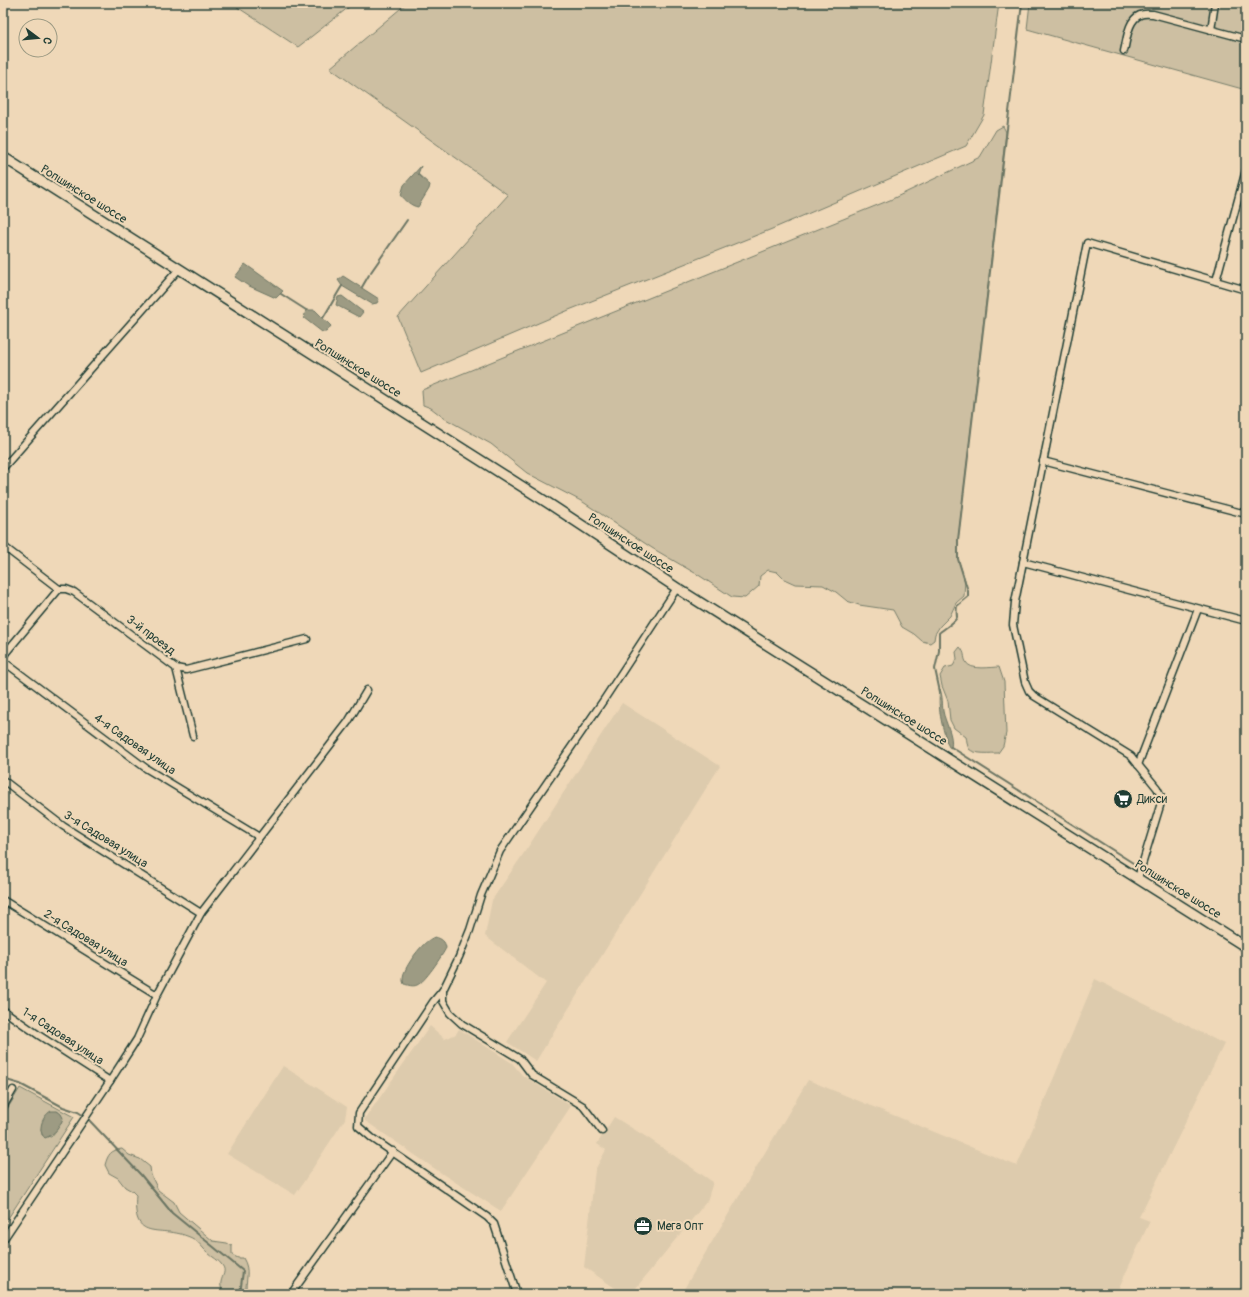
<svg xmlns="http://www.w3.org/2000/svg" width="1249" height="1297" viewBox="0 0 1249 1297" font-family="Pangolin,sans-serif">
  <rect width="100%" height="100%" fill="#efd8b8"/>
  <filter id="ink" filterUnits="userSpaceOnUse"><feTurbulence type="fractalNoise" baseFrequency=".025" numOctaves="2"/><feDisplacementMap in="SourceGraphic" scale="8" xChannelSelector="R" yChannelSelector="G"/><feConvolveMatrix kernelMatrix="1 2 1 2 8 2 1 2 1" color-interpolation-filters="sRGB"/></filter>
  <g filter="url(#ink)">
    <g fill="#ddcbad">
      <polygon points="622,703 720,766 536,1061 507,1042 546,983 485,936 492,900 528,847"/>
      <polygon points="1095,979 1224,1044 1139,1217 1150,1221 1116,1294 681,1294 808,1080 1017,1166"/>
      <polygon points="430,1026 445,1039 456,1034 459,1029 512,1063 522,1075 571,1106 501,1211 444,1175 364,1120"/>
      <polygon points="283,1066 347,1107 345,1119 295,1195 227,1154"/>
      <polygon points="614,1117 648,1138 713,1182 707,1201 631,1294 624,1294 584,1267 595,1170 606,1150 597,1144"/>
    </g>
    <g fill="#cdbfa2" stroke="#767e6b" fill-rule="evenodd">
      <polygon points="231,3 354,3 298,47"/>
      <polygon points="407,3 999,3 984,115 966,146 772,229 569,310 421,373 398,317 508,195 330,68"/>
      <polygon points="1030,3 1246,3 1246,90 1027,29"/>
      <polygon points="1003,126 1006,132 958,540 958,559 965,580 964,596 956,603 950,616 940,626 935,634 934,640 930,643 922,641 914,634 902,627 893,610 859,605 847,601 836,592 823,585 795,584 784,579 777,572 768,570 760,576 759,586 745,598 732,597 700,576 652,548 583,502 527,473 491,444 444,418 431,408 423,405 422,390 890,200 980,157 996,130"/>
      <path d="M960,647C966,654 963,656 966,662C970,671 991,667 999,667L1004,682L1006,733L1003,746L998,753C991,753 975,755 969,749C967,746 967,740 966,737L954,728L950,720L948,701L942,686L940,676L945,668L953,666L957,659L956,652Z"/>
      <path d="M20,1088L74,1117L3,1226V1116ZM57,1111C69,1118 57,1129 51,1137L42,1135L41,1130L42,1123Z"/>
      <path d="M122,1149L129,1155L140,1159L150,1167L151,1175L158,1190L174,1202L179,1212L213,1241L227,1243L232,1246V1255L238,1258H243C251,1271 245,1280 246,1294H223C222,1291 220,1285 221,1282C222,1276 227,1271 222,1265C219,1260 212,1257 208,1253C200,1246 199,1240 187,1236C158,1225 132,1243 136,1195L132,1191L125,1187L118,1178L109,1173L105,1165C108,1154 111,1150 122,1149Z"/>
    </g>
    <g fill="#9d9b83" stroke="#6b7563">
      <path d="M421,166L418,174L430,185L429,189L418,207C411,206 405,200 401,195L404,185Z"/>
      <polygon points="245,264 283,291 276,298 247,285 235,277"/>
      <polygon points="343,276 379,299 377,303 372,304 342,286 338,280"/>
      <polygon points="342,296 363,312 359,317 336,305 338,297"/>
      <polygon points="306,310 315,310 331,326 326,332 322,332 304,318"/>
      <path d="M940,689C943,697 942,704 943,711C945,723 954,735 951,748L949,747L947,743C942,725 937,708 940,689Z"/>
      <path d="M435,937C442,939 445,941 446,948C442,956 424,983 417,985C413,987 408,985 404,984L403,981C403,978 403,974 405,971C409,961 424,940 435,937Z"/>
      <path d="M51,1111H57L61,1114L63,1118C60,1127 54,1135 45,1138C37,1131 42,1116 51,1111Z"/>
    </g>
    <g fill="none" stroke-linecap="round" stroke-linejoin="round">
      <g stroke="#6b7563" stroke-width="2">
        <polyline points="371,272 407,220"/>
        <polyline points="362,287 369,275"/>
        <polyline points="281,294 306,310"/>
        <path d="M323,318C330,307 335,297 342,286"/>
        <path d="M940,692L935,669L939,651V633C943,629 956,622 957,617C957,614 956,610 957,606L968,597V591L958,559V540L1022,3"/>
        <polyline points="951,747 1133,863"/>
        <polyline points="3,1079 20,1084 63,1107 78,1112 84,1116"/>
        <polyline points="88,1119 141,1175 172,1213 243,1271 240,1294"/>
      </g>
      <g stroke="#1f3d34" stroke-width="9">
        <g id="street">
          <polyline points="1211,30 1215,3"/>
          <path d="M1124,51C1127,39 1128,20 1140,15C1144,13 1149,14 1153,14L1246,39"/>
          <polyline points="1216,281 1246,170"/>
          <polyline points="1043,461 1246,514"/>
          <polyline points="3,468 179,269"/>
          <polyline points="3,546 59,589"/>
          <polyline points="1023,562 1246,621"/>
          <polyline points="59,589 66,589 74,592 176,668 186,670 307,639"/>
          <polyline points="3,656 59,589"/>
          <polyline points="3,661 147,769 256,835 258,839"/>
          <polyline points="176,668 193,736"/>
          <polyline points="1138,765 1198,609"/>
          <polyline points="3,780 63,826 201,913"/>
          <polyline points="1138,878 1160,806 1161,796 1157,788 1131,756 1034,696 1029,691 1025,682 1013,625 1015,602 1087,243 1246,290"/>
          <polyline points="3,900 157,995"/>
          <polyline points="443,990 443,1001 450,1013 462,1024 520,1059 532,1075 583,1106 602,1131"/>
          <polyline points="3,1010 40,1036 110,1081"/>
          <polyline points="3,1107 13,1090"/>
          <polyline points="3,1240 110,1081 137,1039 157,995 201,913 348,722 367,690"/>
          <polyline points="291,1294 393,1151"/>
          <polyline points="517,1294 494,1224 487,1217 372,1138 358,1126 359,1113 433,1002 443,990 459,957 470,930 481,895 500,851 605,698 677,588"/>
        </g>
      </g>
      <g stroke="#1f3d34" stroke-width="12">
        <polyline id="secondary" points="3,157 548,503 677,588 1246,947"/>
      </g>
      <use href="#street" stroke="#efd8b8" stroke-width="6"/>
      <use href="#secondary" stroke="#efd8b8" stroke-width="9"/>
    </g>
  </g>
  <defs>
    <g id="supermarket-disc" transform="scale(1)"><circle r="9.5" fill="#1f3d34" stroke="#efd8b8"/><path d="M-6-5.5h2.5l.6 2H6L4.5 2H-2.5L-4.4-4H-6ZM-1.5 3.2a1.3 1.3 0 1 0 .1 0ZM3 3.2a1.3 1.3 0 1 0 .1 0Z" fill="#fff"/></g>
    <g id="office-disc" transform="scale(1)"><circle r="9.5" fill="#1f3d34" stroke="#efd8b8"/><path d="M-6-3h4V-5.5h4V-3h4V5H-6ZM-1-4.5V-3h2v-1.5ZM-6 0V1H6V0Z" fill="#fff"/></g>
  </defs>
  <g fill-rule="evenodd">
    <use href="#supermarket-disc" x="1123" y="799"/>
    <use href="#office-disc" x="643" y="1226"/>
  </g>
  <g text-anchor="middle" stroke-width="4" stroke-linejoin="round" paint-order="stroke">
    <g font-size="12" fill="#1f3d34" stroke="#efd8b8">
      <text transform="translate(84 194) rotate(32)" y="4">Ропшинское шоссе</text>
      <text transform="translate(358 368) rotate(32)" y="4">Ропшинское шоссе</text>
      <text transform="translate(631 543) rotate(33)" y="4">Ропшинское шоссе</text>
      <text transform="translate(151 635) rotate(37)" y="4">3-й проезд</text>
      <text transform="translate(904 716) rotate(32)" y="4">Ропшинское шоссе</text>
      <text transform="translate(135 744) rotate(35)" y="4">4-я Садовая улица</text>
      <text transform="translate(106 839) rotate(32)" y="4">3-я Садовая улица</text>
      <text transform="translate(1178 889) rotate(32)" y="4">Ропшинское шоссе</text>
      <text transform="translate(86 938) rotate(32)" y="4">2-я Садовая улица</text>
      <text transform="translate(63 1036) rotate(33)" y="4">1-я Садовая улица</text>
    </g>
    <g font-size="12" fill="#1f3d34" stroke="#efd8b8" text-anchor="start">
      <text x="1137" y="803">Дикси</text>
      <text x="657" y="1230">Мега Опт</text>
    </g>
  </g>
  <rect width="1249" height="1297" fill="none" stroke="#efd8b8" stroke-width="16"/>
  <rect x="8" y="8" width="1233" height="1281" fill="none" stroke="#1f3d34" stroke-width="1.5" filter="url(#ink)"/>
  <g transform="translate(38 38) rotate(106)"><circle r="19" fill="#efd8b8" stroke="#9c9a83"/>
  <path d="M0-3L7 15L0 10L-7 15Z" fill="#1f3d34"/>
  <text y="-6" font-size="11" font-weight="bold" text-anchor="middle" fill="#1f3d34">С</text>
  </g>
</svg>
